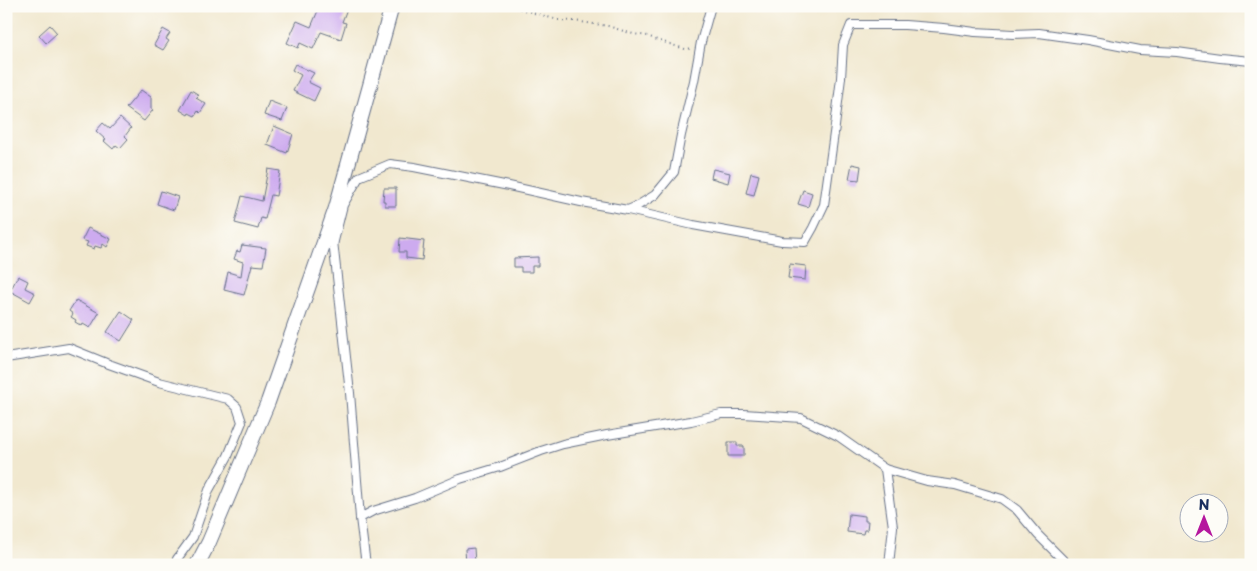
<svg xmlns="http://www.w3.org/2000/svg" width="1257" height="571" viewBox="0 0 1257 571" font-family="'Playpen Sans',sans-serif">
  <rect width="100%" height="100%" fill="#fdfcf7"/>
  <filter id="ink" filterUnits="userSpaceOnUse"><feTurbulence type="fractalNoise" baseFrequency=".02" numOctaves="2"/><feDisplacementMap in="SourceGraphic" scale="10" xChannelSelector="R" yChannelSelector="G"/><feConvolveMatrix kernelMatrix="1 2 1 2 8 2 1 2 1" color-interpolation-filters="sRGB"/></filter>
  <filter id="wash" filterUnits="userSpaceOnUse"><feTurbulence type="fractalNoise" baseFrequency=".0096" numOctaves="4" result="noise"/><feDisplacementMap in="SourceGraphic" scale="20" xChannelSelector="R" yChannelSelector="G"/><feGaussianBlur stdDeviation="1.12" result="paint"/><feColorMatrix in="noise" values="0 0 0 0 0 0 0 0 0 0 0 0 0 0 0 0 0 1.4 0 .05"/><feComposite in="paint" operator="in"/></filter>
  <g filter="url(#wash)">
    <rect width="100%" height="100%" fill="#f1e8cf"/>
    <g id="blocks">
      <g fill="#cdabef">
        <polygon points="320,6 333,10 335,6 348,6 342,22 346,23 341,39 321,32 313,49 300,43 298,48 287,43 297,21 311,27"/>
        <polygon points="50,25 57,33 46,43 39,35"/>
        <polygon points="163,29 170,33 166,39 169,41 163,50 154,45"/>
        <polygon points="295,64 314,73 308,82 320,88 314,101 293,91 301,75 292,70"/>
        <polygon points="141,90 151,97 151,109 153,110 144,121 126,108"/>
        <polygon points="191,90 199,95 196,98 206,104 200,113 198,111 195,116 189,113 188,115 180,110"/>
        <polygon points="269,101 287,108 282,121 264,115"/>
        <polygon points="120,118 131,128 125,136 128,139 120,148 116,145 113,149 104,141 106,140 96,131 103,123 110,129"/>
        <polygon points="274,126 293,134 287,153 267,145"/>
        <polygon points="852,164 861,166 859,180 849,179"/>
        <polygon points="268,169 280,171 276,196 271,195 265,219 261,218 258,229 235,223 242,196 262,201"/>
        <polygon points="713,169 730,173 728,183 711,178"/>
        <polygon points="751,173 759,175 754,195 746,193"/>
        <polygon points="384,188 396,188 396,206 385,206 385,201 383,201"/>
        <polygon points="803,190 812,193 808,207 798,204"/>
        <polygon points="161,191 178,197 174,210 157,204"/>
        <polygon points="88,228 111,239 107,247 103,244 101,248 95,246 94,249 86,246 88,242 82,240"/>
        <polygon points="400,238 424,241 422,260 406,258 406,252 399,252"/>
        <polygon points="242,245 266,248 263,266 252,265 244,295 224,290 228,272 241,276 243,262 234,259 237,251 240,252"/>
        <polygon points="538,257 538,266 532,266 532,272 521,272 521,267 514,267 514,258"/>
        <polygon points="790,264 806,266 805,280 788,278"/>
        <polygon points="18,276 28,281 25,288 35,293 30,302 10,291"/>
        <polygon points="76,300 99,313 90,328 83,324 82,326 75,322 76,320 71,317 73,314 69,311"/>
        <polygon points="121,311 134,320 121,341 107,332"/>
        <polygon points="728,442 737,442 737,446 744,446 744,456 728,456"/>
        <polygon points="849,514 865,516 865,521 868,521 867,530 864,530 863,534 847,532"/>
        <polygon points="474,548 475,564 466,564 465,549"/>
      </g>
    </g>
  </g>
  <g filter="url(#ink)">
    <use href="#blocks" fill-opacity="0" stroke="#667086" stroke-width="1"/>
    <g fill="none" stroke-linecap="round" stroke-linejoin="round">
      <g stroke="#667086" stroke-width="10">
        <g id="street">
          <polyline points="628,210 637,206 655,195 674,172 681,135 694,81 701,42 711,6"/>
          <polyline points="333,241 350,393 360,518 366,565"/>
          <polyline points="333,245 343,205 359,177 390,164 414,167 509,186 581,202 628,210 693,225 782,241 805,242 813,228 824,205 835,126 841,78 843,45 851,25 905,25 944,28 975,32 1013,34 1039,33 1088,40 1140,50 1177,52 1220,58 1251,61"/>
          <polyline points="6,358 69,348 106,363 159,382 228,399 237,407 242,422 228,456 209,490 193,537 177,559 175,565"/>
          <polyline points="885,469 927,481 955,485 1002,499 1017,510 1038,535 1068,565"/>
          <polyline points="360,518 373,511 415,498 460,479 500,467 541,451 563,444 607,435 691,421 721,414 744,414 801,418 838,436 885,469 893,527 889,565"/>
        </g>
      </g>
      <g stroke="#667086" stroke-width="16">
        <polyline id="highway" points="197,565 209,542 268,402 336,208 392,6"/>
      </g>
      <polyline stroke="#667086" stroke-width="2" stroke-dasharray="1 4" stroke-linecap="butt" points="510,6 558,20 574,21 608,26 633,34 648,36 657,40 685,49 693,48"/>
      <use href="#street" stroke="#fff" stroke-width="8"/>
      <use href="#highway" stroke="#fff" stroke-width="14"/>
    </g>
  </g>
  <rect width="1257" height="571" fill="none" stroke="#fdfcf7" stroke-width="25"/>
  <g transform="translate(1204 518)"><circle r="24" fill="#fdfcf7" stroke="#a3aaba"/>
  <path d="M0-4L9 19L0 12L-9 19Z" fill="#b5179e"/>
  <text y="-8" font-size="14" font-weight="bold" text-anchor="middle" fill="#1b2f5e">N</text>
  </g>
</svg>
